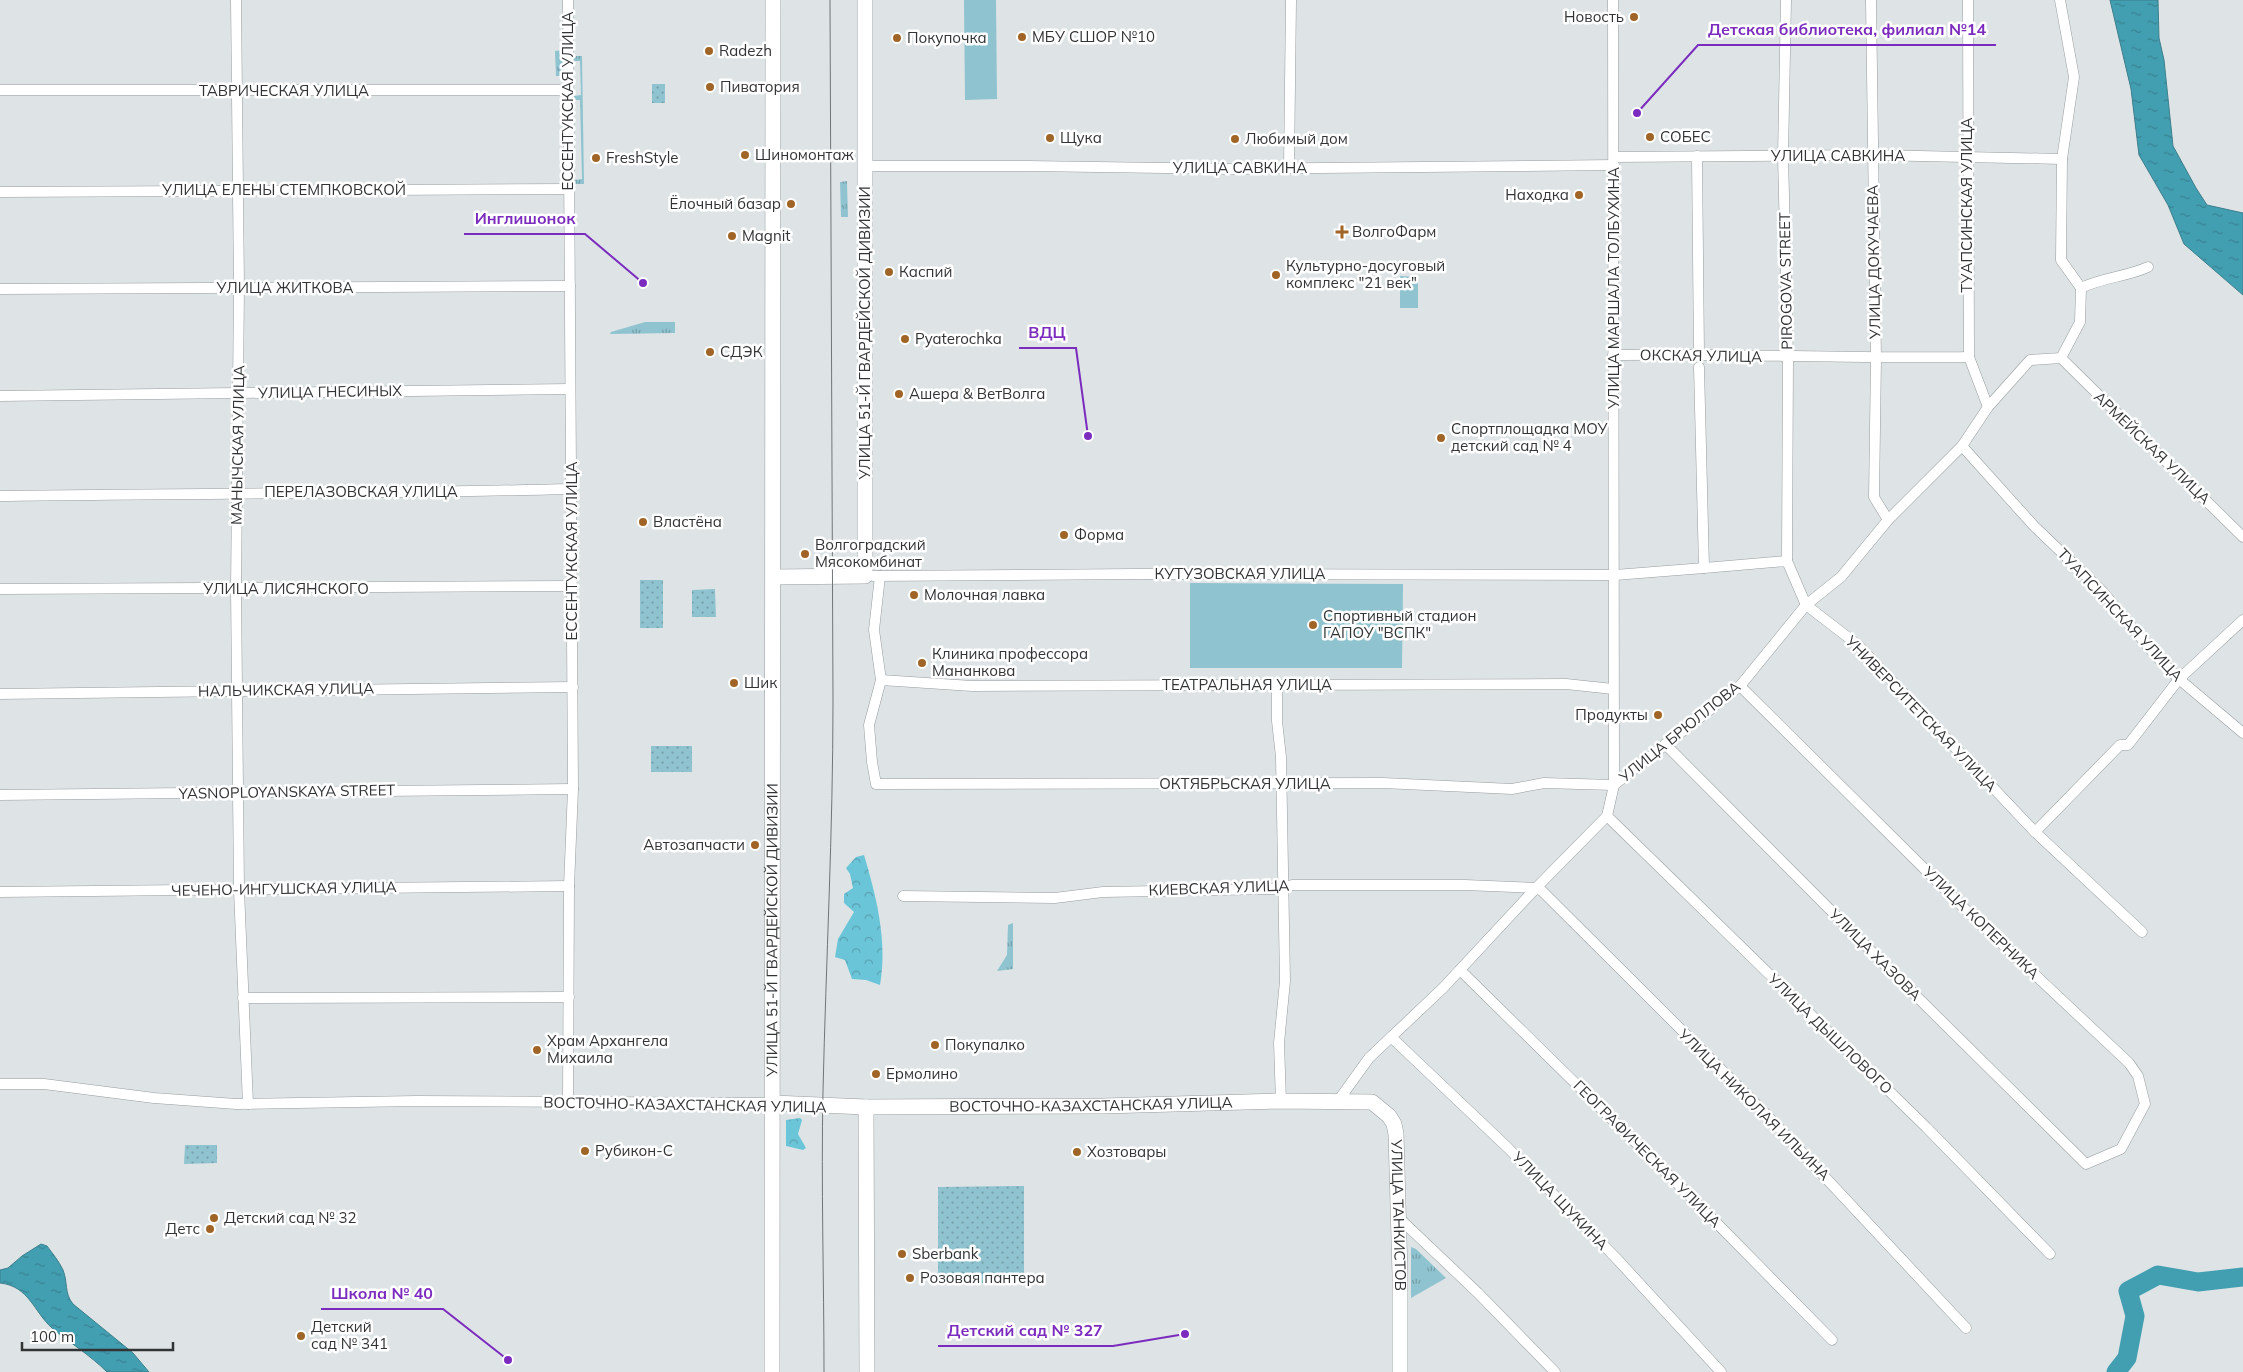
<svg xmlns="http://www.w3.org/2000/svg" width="2243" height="1372" viewBox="0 0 2243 1372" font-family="Mulish,sans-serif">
  <defs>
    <pattern id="grass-tufts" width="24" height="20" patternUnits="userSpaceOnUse" patternTransform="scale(1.25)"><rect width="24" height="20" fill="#8ec3cf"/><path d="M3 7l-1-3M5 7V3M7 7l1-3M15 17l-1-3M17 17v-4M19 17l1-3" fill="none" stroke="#759fa9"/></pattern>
    <pattern id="forest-crowns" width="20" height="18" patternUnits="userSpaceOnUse" patternTransform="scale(1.25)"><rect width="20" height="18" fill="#6bc5d9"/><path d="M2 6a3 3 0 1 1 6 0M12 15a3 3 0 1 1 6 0" fill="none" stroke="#59a1b1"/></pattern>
    <pattern id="park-dots" width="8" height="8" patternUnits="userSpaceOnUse" patternTransform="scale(1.25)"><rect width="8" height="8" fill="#8ec3cf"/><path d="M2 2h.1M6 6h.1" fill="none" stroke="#759fa9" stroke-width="1.8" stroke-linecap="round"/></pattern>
    <pattern id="water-ripples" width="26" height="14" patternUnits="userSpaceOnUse" patternTransform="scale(1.25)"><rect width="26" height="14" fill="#429fb2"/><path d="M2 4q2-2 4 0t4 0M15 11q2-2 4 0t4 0" fill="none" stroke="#388292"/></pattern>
  </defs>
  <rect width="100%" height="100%" fill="#dee4e6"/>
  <g fill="url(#grass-tufts)">
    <polygon points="563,50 563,76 556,76 555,51"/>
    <polygon points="574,56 582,56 584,184 575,184 575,180 582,179 580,100 574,100 574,96 581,95 580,61 574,61"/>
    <polygon points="847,181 848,217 841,217 840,182"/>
    <polygon points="645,322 675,322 675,333 610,334 611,332"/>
    <polygon points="1013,923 1013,969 997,971 1007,955 1008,925"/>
    <polygon points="1411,1247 1416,1249 1446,1278 1411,1298"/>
  </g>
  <g fill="url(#forest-crowns)">
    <path d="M864,855C876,895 888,942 880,985L866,980L852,979L845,960L835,957L838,939L854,912L844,903V894L853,888L850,874L846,868L856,857Z"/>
    <polygon points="800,1118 802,1120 798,1134 806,1148 803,1150 786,1146 786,1120"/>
  </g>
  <g fill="url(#park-dots)">
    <rect x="652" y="84" width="13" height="19"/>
    <rect x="640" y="580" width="23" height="48"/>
    <polygon points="715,589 716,617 692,617 692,590"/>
    <rect x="651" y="746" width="41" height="26"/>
    <polygon points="185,1145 217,1145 217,1163 184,1164"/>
    <polygon points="1024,1186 1024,1283 938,1283 938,1187"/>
  </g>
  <g fill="#8ec3cf">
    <polygon points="964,0 996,0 997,99 965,100"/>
    <polygon points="1400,276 1418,277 1418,308 1400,308"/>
    <polygon points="1190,583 1403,584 1402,668 1190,668"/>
  </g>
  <g fill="url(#water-ripples)" stroke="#3d7f8c">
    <polygon points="2110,0 2158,0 2159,38 2164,60 2173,146 2196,188 2207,205 2243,213 2243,295 2184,244 2168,205 2139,155 2131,89"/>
    <path d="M41,1244L47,1246C52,1253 59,1261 63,1270C68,1282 64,1293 73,1304L133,1353L149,1372H107C90,1355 70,1343 52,1328C34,1312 29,1286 0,1283V1270L8,1268L22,1256Z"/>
  </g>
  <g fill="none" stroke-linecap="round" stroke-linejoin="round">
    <polyline stroke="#429fb2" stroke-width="19" points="2116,1372 2127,1358 2135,1316 2128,1291 2158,1275 2198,1282 2243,1277"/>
    <g stroke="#979c9e" stroke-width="11">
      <g id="street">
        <polyline points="236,0 239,288 236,589 239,890 248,1104"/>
        <polyline points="568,0 573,789 569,886 568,1103"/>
        <polyline points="1786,0 1783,156 1788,357 1787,561"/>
        <polyline points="1871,0 1876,359 1874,497 1888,520"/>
        <polyline points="1968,0 1969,357 1988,407"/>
        <polyline points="2060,0 2074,77 2062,159 2061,260 2081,288"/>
        <polyline points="0,90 568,90"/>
        <polyline points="1697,156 1699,354"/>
        <polyline points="1614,157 1873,155 2062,159"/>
        <polyline points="865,166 1028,166 1233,169 1614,165"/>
        <polyline points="1289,168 1291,0"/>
        <polyline points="0,192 569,189"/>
        <polyline points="0,289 570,286"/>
        <path d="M1613,355C1732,353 1850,359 1969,357"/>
        <polyline points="2061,358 2243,537"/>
        <polyline points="1699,367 1704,568 1787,561 1806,605 1858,645 2035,832 2142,932"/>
        <polyline points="0,396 570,389"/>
        <polyline points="1962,446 2034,526 2102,591 2156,656 2179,679 2243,733"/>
        <path d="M0,496C190,493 381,494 571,489"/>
        <polyline points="873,576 1136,574 1615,575 1704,568"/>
        <polyline points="880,576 874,630 881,680 869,725 872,762 876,784 1383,783 1512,789 1544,783 1614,785"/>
        <polyline points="0,589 572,586"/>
        <polyline points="881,680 972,686 1566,684 1613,689"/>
        <polyline points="1277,686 1277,721 1281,757 1285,981 1279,1043 1281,1101"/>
        <polyline points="0,694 573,687"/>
        <polyline points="1665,744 1896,976 2086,1164 2121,1149 2145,1104 2138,1076 2129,1063 1966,910 1740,686"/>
        <path d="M1614,785L1740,686L1806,605L1841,577L1888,520L1962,446L1988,407L2030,360L2061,358L2080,322L2081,288C2103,277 2126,277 2148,267"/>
        <polyline points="0,795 573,789"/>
        <polyline points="1607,816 1926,1127 2050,1254"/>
        <polyline points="2035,832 2120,745 2128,745 2179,679 2243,620"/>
        <polyline points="0,892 569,886"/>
        <polyline points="903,896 1055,898 1103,892 1276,889 1292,885 1465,885 1536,888 1542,891 1766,1114 1966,1328"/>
        <polyline points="1460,970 1684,1190 1832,1340"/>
        <polyline points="243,998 569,997"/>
        <polyline points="1391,1037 1507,1147 1616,1258 1721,1372"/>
        <polyline points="0,1084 44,1084 154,1098 236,1104 417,1101 773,1103"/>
        <polyline points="1338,1101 1369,1058 1443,988 1536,888 1607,816 1614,785 1613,0"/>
        <polyline points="1398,1217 1478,1293 1555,1372"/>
      </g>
    </g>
    <g stroke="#979c9e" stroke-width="16">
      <g id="secondary">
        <polyline points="774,577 865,576 865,0"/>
        <path id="s1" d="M773,1103L866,1107L1103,1106L1281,1101L1372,1102L1389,1116L1394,1124L1396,1134L1400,1274V1372"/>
        <polyline points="866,1107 867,1372"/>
        <path id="s2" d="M772,1372L773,0"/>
      </g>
    </g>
    <use href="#street" stroke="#fff" stroke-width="10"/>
    <use href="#secondary" stroke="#fff" stroke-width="15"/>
    <path stroke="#727577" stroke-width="1" d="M824,1372C824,1279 821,1185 823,1091C826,961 833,831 833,701L830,0"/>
  </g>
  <g fill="#a06526" stroke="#fff" stroke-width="2">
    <circle cx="1634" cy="17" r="5"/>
    <circle cx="1022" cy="37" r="5"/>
    <circle cx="897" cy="38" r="5"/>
    <circle cx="709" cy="51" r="5"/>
    <circle cx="710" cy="87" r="5"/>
    <circle cx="1650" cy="137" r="5"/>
    <circle cx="1050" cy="138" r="5"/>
    <circle cx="1235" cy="139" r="5"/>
    <circle cx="745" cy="155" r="5"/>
    <circle cx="596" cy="158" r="5"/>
    <circle cx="1579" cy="195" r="5"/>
    <circle cx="791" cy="204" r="5"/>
    <path d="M1339.5 224.5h5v5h5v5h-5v5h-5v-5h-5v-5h5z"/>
    <circle cx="732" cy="236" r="5"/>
    <circle cx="889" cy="272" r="5"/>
    <circle cx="1276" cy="275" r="5"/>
    <circle cx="905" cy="339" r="5"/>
    <circle cx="710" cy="352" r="5"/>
    <circle cx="899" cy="394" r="5"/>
    <circle cx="1441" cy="438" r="5"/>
    <circle cx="643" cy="522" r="5"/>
    <circle cx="1064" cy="535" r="5"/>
    <circle cx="805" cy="554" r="5"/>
    <circle cx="914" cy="595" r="5"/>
    <circle cx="1313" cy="625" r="5"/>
    <circle cx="922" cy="663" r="5"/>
    <circle cx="734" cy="683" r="5"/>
    <circle cx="1658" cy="715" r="5"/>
    <circle cx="755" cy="845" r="5"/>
    <circle cx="935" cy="1045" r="5"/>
    <circle cx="537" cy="1050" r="5"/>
    <circle cx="876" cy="1074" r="5"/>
    <circle cx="585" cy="1151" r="5"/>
    <circle cx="1077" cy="1152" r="5"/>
    <circle cx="214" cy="1218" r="5"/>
    <circle cx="210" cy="1229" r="5"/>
    <circle cx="902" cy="1254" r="5"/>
    <circle cx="910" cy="1278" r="5"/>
    <circle cx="301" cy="1336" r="5"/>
  </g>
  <g text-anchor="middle" stroke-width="5" stroke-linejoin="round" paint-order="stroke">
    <g font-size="15" fill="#313334" stroke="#fff" text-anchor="start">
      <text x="1624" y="22" text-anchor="end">Новость</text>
      <text x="1032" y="42">МБУ СШОР №10</text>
      <text x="907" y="43">Покупочка</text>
      <text x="719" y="56">Radezh</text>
      <text x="720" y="92">Пиватория</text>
      <text x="1660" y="142">СОБЕС</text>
      <text x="1060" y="143">Щука</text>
      <text x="1245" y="144">Любимый дом</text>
      <text x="755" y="160">Шиномонтаж</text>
      <text x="606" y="163">FreshStyle</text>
      <text x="1569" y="200" text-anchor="end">Находка</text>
      <text x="781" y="209" text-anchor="end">Ёлочный базар</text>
      <text x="1352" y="237">ВолгоФарм</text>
      <text x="742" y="241">Magnit</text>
      <text x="1286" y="271">Культурно-досуговый<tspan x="1286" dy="17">комплекс "21 век"</tspan></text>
      <text x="899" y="277">Каспий</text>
      <text x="915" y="344">Pyaterochka</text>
      <text x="720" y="357">СДЭК</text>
      <text x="909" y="399">Ашера &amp; ВетВолга</text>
      <text x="1451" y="434">Спортплощадка МОУ<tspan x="1451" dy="17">детский сад № 4</tspan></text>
      <text x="653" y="527">Властёна</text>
      <text x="1074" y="540">Форма</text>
      <text x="815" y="550">Волгоградский<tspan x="815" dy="17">Мясокомбинат</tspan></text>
      <text x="924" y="600">Молочная лавка</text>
      <text x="1323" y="621">Спортивный стадион<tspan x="1323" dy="17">ГАПОУ "ВСПК"</tspan></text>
      <text x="932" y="659">Клиника профессора<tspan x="932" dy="17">Мананкова</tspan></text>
      <text x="744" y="688">Шик</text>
      <text x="1648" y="720" text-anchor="end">Продукты</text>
      <text x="745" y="850" text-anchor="end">Автозапчасти</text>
      <text x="547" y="1046">Храм Архангела<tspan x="547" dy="17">Михаила</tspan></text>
      <text x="945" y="1050">Покупалко</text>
      <text x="886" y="1079">Ермолино</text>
      <text x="595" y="1156">Рубикон-С</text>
      <text x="1087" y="1157">Хозтовары</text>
      <text x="224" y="1223">Детский сад № 32</text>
      <text x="200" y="1234" text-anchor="end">Детс</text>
      <text x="912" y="1259">Sberbank</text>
      <text x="920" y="1283">Розовая пантера</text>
      <text x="311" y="1332">Детский<tspan x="311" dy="17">сад № 341</tspan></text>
    </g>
    <g font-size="15" fill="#313334" stroke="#fff">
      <text x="284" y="96">ТАВРИЧЕСКАЯ УЛИЦА</text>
      <text transform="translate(568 101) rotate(-90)" y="5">ЕССЕНТУКСКАЯ УЛИЦА</text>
      <text x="1838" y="161">УЛИЦА САВКИНА</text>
      <text x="1240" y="173">УЛИЦА САВКИНА</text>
      <text x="284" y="195">УЛИЦА ЕЛЕНЫ СТЕМПКОВСКОЙ</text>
      <text transform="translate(1967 205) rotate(-90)" y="5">ТУАПСИНСКАЯ УЛИЦА</text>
      <text transform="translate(1874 262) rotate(-91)" y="5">УЛИЦА ДОКУЧАЕВА</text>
      <text transform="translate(1786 281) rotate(-91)" y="5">PIROGOVA STREET</text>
      <text x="285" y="293">УЛИЦА ЖИТКОВА</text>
      <text transform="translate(1614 288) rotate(-90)" y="5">УЛИЦА МАРШАЛА ТОЛБУХИНА</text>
      <text transform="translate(865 333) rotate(-90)" y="5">УЛИЦА 51-Й ГВАРДЕЙСКОЙ ДИВИЗИИ</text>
      <text transform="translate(1701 356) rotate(1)" y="5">ОКСКАЯ УЛИЦА</text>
      <text transform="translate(330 392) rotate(-1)" y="5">УЛИЦА ГНЕСИНЫХ</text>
      <text transform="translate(238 445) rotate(-89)" y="5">МАНЫЧСКАЯ УЛИЦА</text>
      <text transform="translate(2152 448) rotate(44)" y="5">АРМЕЙСКАЯ УЛИЦА</text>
      <text x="361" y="497">ПЕРЕЛАЗОВСКАЯ УЛИЦА</text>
      <text transform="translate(572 551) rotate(-90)" y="5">ЕССЕНТУКСКАЯ УЛИЦА</text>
      <text x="1240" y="579">КУТУЗОВСКАЯ УЛИЦА</text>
      <text x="286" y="594">УЛИЦА ЛИСЯНСКОГО</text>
      <text transform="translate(2120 615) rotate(47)" y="5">ТУАПСИНСКАЯ УЛИЦА</text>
      <text x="1247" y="690">ТЕАТРАЛЬНАЯ УЛИЦА</text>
      <text transform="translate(286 690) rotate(-1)" y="5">НАЛЬЧИКСКАЯ УЛИЦА</text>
      <text transform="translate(1921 714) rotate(46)" y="5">УНИВЕРСИТЕТСКАЯ УЛИЦА</text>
      <text transform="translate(1680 732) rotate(-39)" y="5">УЛИЦА БРЮЛЛОВА</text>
      <text x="1245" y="789">ОКТЯБРЬСКАЯ УЛИЦА</text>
      <text transform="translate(287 792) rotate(-1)" y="5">YASNOPLOYANSKAYA STREET</text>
      <text transform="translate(1219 888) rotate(-2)" y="5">КИЕВСКАЯ УЛИЦА</text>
      <text transform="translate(284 889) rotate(-1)" y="5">ЧЕЧЕНО-ИНГУШСКАЯ УЛИЦА</text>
      <text transform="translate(1981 923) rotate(44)" y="5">УЛИЦА КОПЕРНИКА</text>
      <text dy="5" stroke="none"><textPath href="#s2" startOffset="442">УЛИЦА 51-Й ГВАРДЕЙСКОЙ ДИВИЗИИ</textPath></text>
      <text transform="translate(1875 955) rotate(45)" y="5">УЛИЦА ХАЗОВА</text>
      <text transform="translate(1830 1034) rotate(44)" y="5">УЛИЦА ДЫШЛОВОГО</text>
      <text dy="5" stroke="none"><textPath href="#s1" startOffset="318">ВОСТОЧНО-КАЗАХСТАНСКАЯ УЛИЦА</textPath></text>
      <text transform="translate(685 1105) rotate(1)" y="5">ВОСТОЧНО-КАЗАХСТАНСКАЯ УЛИЦА</text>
      <text transform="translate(1754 1105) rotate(45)" y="5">УЛИЦА НИКОЛАЯ ИЛЬИНА</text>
      <text transform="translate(1647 1154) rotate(45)" y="5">ГЕОГРАФИЧЕСКАЯ УЛИЦА</text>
      <text transform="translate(1560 1201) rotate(46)" y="5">УЛИЦА ЩУКИНА</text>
      <text dy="5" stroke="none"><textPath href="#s1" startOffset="722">УЛИЦА ТАНКИСТОВ</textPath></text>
    </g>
  </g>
  <path fill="none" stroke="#7b2cbf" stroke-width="2" d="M1637 113L1698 45H1996M643 283L585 234H464M1088 436L1076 348H1019M508 1360L443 1309H321M1185 1334L1113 1346H938"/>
  <g fill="#7b2cbf" stroke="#fff" stroke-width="2">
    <circle cx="1637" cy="113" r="5"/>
    <circle cx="643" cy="283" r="5"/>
    <circle cx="1088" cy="436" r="5"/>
    <circle cx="508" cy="1360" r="5"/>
    <circle cx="1185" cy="1334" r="5"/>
  </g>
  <g font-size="16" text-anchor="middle" font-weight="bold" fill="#7b2cbf" stroke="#fff" stroke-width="5" stroke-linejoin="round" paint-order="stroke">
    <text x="1847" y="35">Детская библиотека, филиал №14</text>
    <text x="525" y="224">Инглишонок</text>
    <text x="1047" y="338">ВДЦ</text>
    <text x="382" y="1299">Школа № 40</text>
    <text x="1025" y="1336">Детский сад № 327</text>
  </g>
  <path d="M22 1342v8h151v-8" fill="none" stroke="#313334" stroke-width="2.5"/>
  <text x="30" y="1342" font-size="15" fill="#313334" stroke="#ffffff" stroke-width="4" paint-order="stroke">100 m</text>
</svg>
